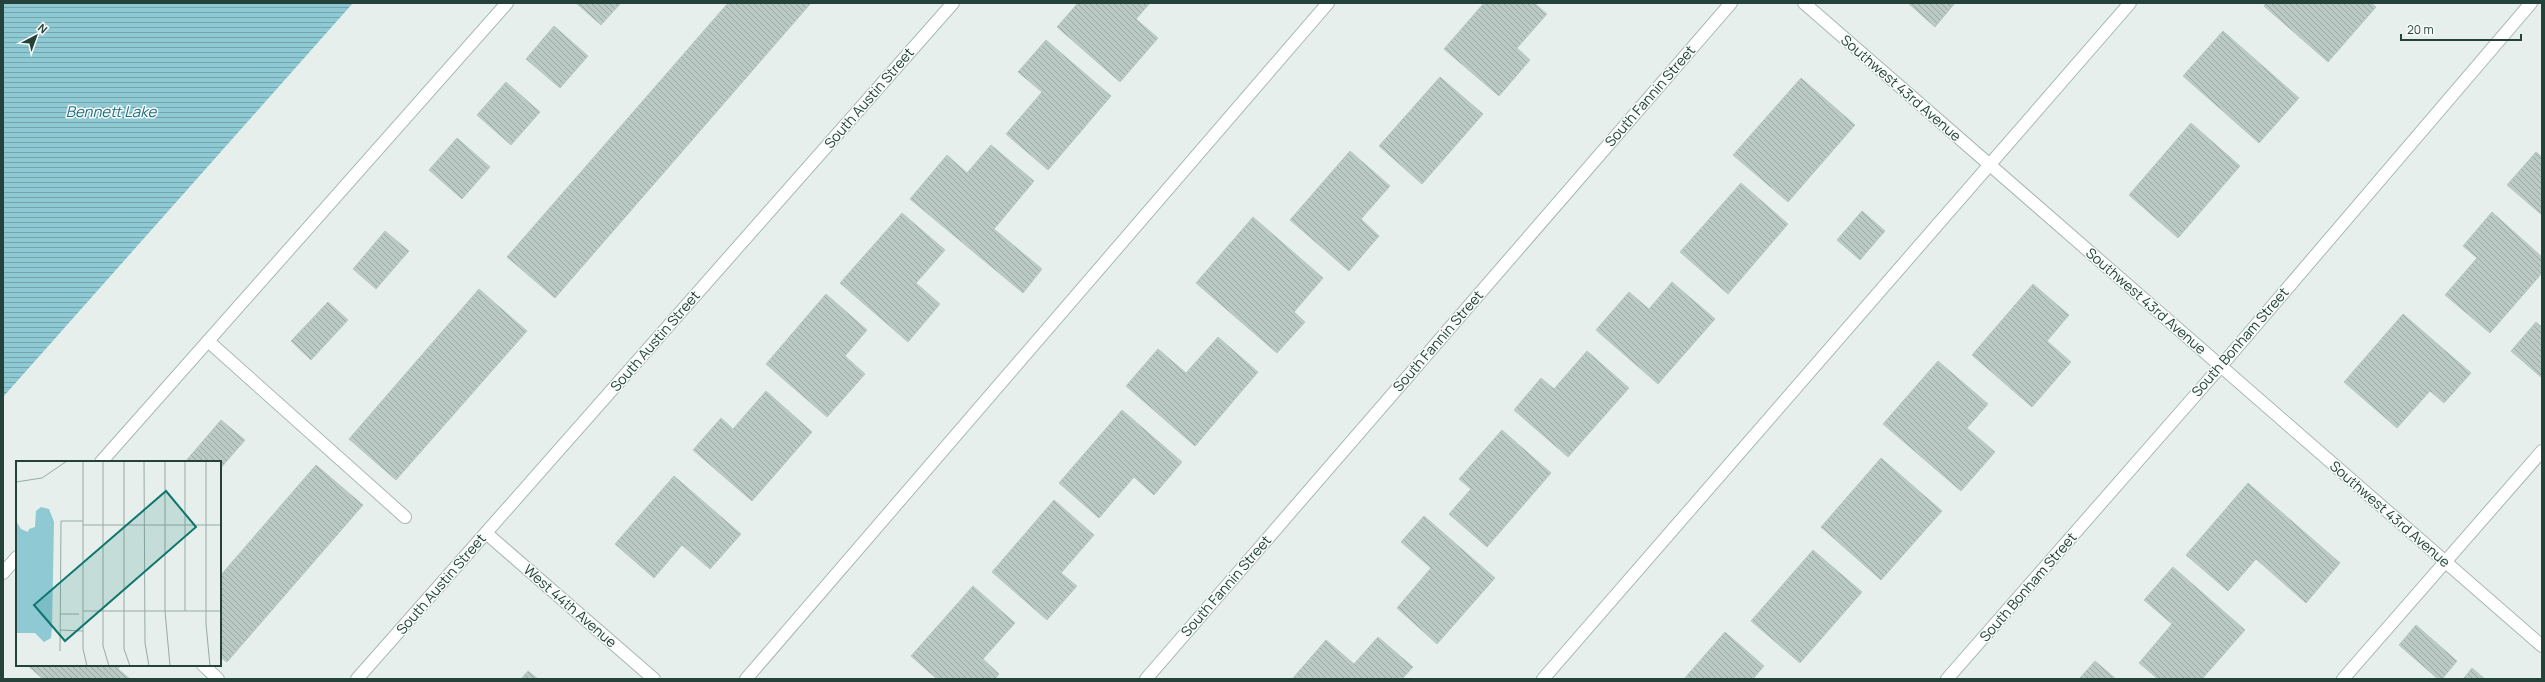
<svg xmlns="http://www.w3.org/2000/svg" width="2545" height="682" viewBox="0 0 2545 682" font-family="Manrope,sans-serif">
  <defs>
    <pattern id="water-rules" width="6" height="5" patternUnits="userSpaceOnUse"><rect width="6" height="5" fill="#8ec9d4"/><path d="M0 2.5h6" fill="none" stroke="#74a5ad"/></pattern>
    <pattern id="building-back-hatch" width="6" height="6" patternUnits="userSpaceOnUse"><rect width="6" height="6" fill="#bbcac4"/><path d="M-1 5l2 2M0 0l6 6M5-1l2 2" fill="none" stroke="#98a6a0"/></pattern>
  </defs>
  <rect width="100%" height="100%" fill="#e6efeb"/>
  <polygon fill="url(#water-rules)" points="3,3 353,3 3,397"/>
  <g fill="url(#building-back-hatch)" stroke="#b8c9c2">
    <polygon points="576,3 621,3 601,25"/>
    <polygon points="728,3 811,3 555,298 507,257"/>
    <polygon points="1078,3 1150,3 1136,19 1158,38 1120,82 1057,27"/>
    <polygon points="1484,3 1534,3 1547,14 1517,48 1530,60 1499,96 1444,49"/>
    <polygon points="1908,3 1955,3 1935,27"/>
    <polygon points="2266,3 2371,3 2376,7 2328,62 2264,6"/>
    <polygon points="554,26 588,56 560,88 526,59"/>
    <polygon points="2223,31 2299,98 2259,143 2183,76"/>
    <polygon points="1046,40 1111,96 1048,170 1006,134 1042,92 1018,72"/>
    <polygon points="1440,77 1483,114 1422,184 1379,146"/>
    <polygon points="1801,78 1855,125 1788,202 1733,155"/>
    <polygon points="506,82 540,112 511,145 477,115"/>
    <polygon points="2191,123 2240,166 2178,238 2129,195"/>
    <polygon points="457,138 490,167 462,199 429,170"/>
    <polygon points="991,145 1034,181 994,229 1042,269 1023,293 910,199 947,155 967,173"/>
    <polygon points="1350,151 1390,186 1361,219 1379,236 1349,271 1290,220"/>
    <polygon points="2536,152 2542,157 2542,215 2507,185"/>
    <polygon points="1741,183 1788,224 1728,294 1680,252"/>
    <polygon points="1862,211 1885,231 1860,260 1837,240"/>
    <polygon points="2492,212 2542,257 2542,273 2490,333 2445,295 2477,258 2463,246"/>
    <polygon points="902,213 945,250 916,283 940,304 908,342 840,283"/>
    <polygon points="1253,217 1323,278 1294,312 1305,322 1277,353 1196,283"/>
    <polygon points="385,231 409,251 376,289 353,269"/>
    <polygon points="1672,282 1715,319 1658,384 1596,330 1629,292 1649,309"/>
    <polygon points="2033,284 2069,315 2047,341 2071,362 2032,407 1972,355"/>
    <polygon points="479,289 527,331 396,480 349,439"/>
    <polygon points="826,294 867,330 845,356 865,374 827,417 766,364"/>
    <polygon points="328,302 348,320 311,360 291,341"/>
    <polygon points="2403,314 2471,373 2444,403 2430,391 2397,428 2344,382"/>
    <polygon points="2536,322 2542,327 2542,378 2511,351"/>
    <polygon points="1218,337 1258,372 1195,446 1126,386 1158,349 1186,373"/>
    <polygon points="1587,351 1629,388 1568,457 1514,410 1541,378 1554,389"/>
    <polygon points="1938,361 1988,404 1967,428 1995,452 1961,491 1883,424"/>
    <polygon points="766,391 812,432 752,501 693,450 721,418 733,429"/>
    <polygon points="1122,410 1182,462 1154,495 1134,477 1099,518 1059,483"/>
    <polygon points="221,420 245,440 220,469 220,462 185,462"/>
    <polygon points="1502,430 1551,473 1487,547 1449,514 1471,489 1459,479"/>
    <polygon points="1881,458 1942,511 1881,580 1821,527"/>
    <polygon points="316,465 363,505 227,662 220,657 220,576"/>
    <polygon points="674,476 741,534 710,569 682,545 654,578 615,544"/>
    <polygon points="2248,483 2340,563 2306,603 2256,559 2228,591 2186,555"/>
    <polygon points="1054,500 1094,535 1061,573 1077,586 1047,620 992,572"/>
    <polygon points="1424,516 1495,578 1437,644 1397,608 1431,568 1401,542"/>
    <polygon points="1813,550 1862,592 1800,663 1751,621"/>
    <polygon points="2173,567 2245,630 2202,679 2158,679 2139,663 2172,624 2144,600"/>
    <polygon points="973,586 1015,623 983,659 999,674 995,679 937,679 911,656"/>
    <polygon points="2416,625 2457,661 2442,679 2438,679 2399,645"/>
    <polygon points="1725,632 1764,666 1753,679 1684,679"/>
    <polygon points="1378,637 1413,667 1402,679 1293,678 1326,640 1354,664"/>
    <polygon points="2095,661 2116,679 2079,679"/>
    <polygon points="27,665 121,665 118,669 130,679 43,679"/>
    <polygon points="2472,668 2485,679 2463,679"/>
    <polygon points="528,671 538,679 521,679"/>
  </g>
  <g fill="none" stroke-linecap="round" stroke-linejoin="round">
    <g stroke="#a8b8b2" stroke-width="14">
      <g id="minor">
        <polyline points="1804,3 2542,646"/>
        <polyline points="208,341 405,517"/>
        <polyline points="101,462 507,3"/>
        <polyline points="486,533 654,679"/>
        <polyline points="3,573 17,557"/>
        <polyline points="203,665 218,679"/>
        <polyline points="357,679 953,3"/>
        <polyline points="746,679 1328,3"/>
        <polyline points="1146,679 1731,3"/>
        <polyline points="1543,679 2130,3"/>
        <polyline points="1947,679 2221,366 2531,3"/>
        <polyline points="2343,679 2542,451"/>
      </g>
    </g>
    <use href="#minor" stroke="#fff" stroke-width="12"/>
  </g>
  <g text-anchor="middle" stroke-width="3" stroke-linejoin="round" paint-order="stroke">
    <g font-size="14" fill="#24423a" stroke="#f7fbf9">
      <text transform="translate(1901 88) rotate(41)" y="5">Southwest 43rd Avenue</text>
      <text transform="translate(1650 96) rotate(-49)" y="5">South Fannin Street</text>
      <text transform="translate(869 98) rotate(-49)" y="5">South Austin Street</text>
      <text transform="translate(2146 301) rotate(41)" y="5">Southwest 43rd Avenue</text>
      <text transform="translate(655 341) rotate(-49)" y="5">South Austin Street</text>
      <text transform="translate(1438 341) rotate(-49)" y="5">South Fannin Street</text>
      <text transform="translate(2240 342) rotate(-49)" y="5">South Bonham Street</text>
      <text transform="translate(2390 514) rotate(41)" y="5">Southwest 43rd Avenue</text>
      <text transform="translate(441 584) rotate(-49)" y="5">South Austin Street</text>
      <text transform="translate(1226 586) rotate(-49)" y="5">South Fannin Street</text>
      <text transform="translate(2028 587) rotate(-49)" y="5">South Bonham Street</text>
      <text transform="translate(570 606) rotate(41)" y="5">West 44th Avenue</text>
    </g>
    <g font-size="15" font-style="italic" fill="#1c6f80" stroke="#f7fbf9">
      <text x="111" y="117">Bennett Lake</text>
    </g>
  </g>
  <g transform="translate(16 461)">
    <rect width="205" height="205" fill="#e6efeb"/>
    <path d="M25,46L33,48L38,61L36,166L35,177L28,181L19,172H0V60L5,68L12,71L13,68L19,66L20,50Z" fill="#8ec9d4"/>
    <path fill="none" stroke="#98aaa4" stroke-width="1" d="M67,0V188L71,205M87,0V185L93,205M108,0V188L114,205M128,0L129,182L133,205M149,0V150L154,205M190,0V163L194,205M0,21L26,17L51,0M67,64H205M67,150H205M169,150V0M44,153H63M44,169L67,170M44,190L45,60H67"/>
    <path fill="#0f766e" fill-opacity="0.15" stroke="#0f766e" stroke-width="2" d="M150,30L180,66L49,180L18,144Z"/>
    <rect width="205" height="205" fill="none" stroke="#24423a" stroke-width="2"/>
  </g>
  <rect width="2545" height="682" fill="none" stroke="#24423a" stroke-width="8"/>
  <g transform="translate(36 36) rotate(41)" stroke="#f7fbf9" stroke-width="3" paint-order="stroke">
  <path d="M0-3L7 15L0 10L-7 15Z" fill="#24423a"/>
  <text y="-6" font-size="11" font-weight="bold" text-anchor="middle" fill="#24423a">N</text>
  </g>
  <path d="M2401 34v6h120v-6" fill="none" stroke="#24423a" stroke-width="2"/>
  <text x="2407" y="34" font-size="12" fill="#24423a" stroke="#f7fbf9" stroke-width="3" paint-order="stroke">20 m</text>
</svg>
